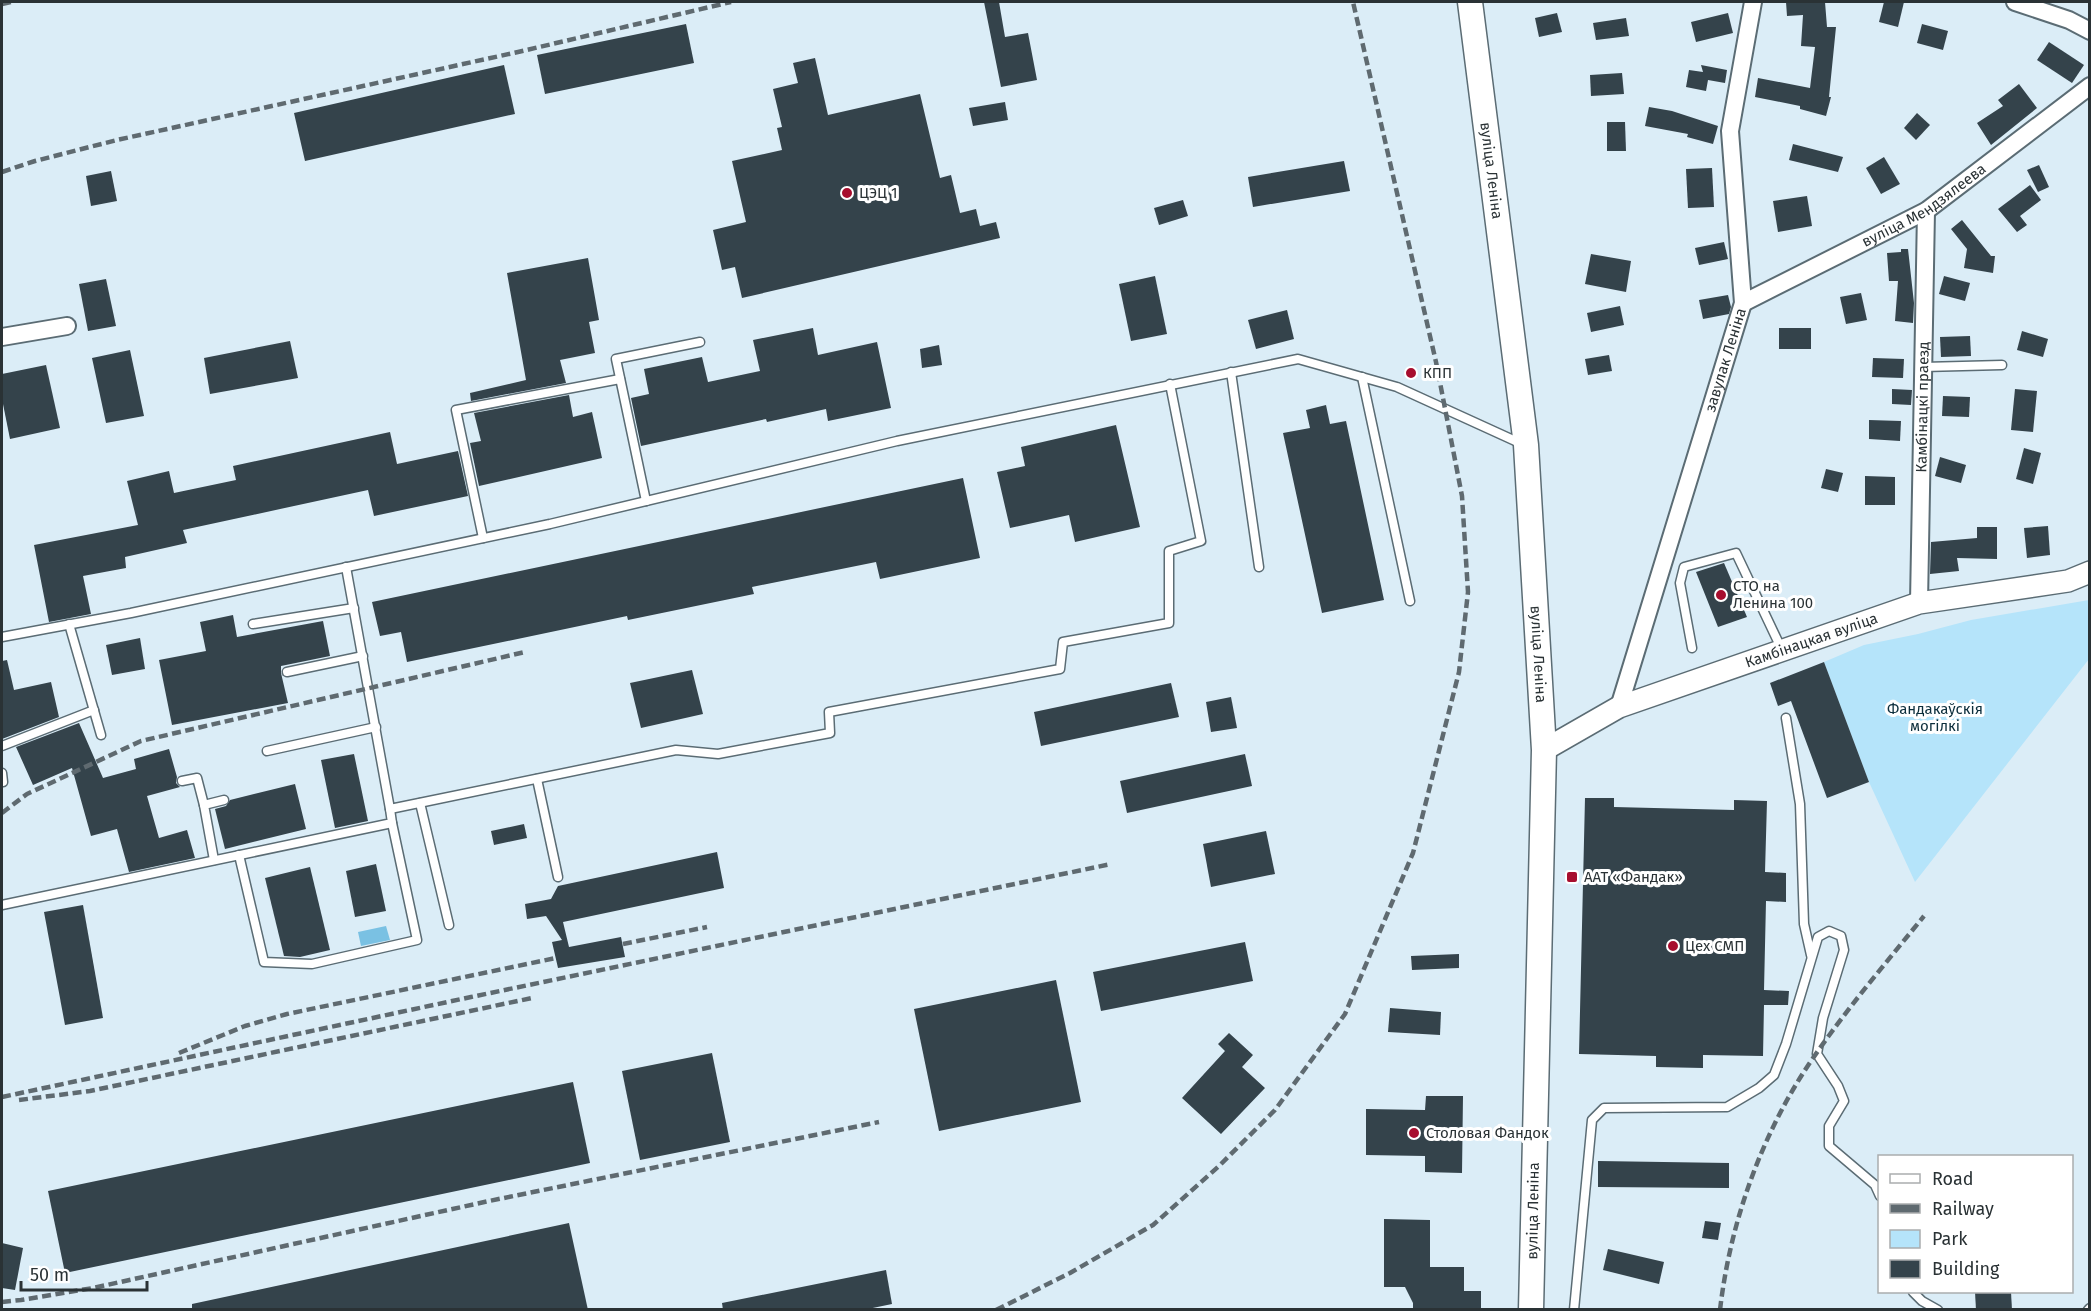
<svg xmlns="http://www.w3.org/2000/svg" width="2091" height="1311" viewBox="0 0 2091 1311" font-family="'Fira Sans',sans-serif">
  <rect width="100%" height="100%" fill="#dbedf7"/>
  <polygon fill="#b5e4fa" points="2089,600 2089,659 1915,882 1869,782 1824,662 1864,645 1918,634 1971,620"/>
  <polygon fill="#7ac1e3" points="386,926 390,940 361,946 358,932"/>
  <g fill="#34434b">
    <polygon points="984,2 999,2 1005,37 1028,33 1037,80 1001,87"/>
    <polygon points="1786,2 1825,2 1827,27 1836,27 1829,97 1831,97 1826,116 1800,109 1800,106 1755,97 1758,78 1810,88 1815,47 1801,46 1803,15 1787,16"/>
    <polygon points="1884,2 1904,2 1898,27 1879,22"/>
    <polygon points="1557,13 1562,32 1539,37 1535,18"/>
    <polygon points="1728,13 1733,33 1696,42 1691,22"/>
    <polygon points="1626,18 1629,36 1596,40 1593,23"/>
    <polygon points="686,24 694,63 545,94 537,55"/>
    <polygon points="1922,24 1948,31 1943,50 1917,43"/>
    <polygon points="2049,42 2084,65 2072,83 2037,60"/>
    <polygon points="815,58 828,115 920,94 940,178 951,175 960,213 976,209 980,226 996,222 1000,238 742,298 735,267 722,270 713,230 746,222 732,161 782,150 777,128 782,127 773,89 798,83 793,63"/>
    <polygon points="504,65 515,114 305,161 294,113"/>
    <polygon points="1701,65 1727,70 1725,83 1708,80 1706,91 1686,87 1689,70 1703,72"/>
    <polygon points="1622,73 1624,94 1591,96 1590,75"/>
    <polygon points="2019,84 2037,108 1991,145 1977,123 2003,106 1998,100"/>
    <polygon points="1005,102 1008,120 973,126 969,108"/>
    <polygon points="1649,107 1672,111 1718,126 1713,144 1687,137 1688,134 1645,126"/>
    <polygon points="1917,113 1930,125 1916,140 1904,128"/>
    <polygon points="1607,122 1625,122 1626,151 1607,151"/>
    <polygon points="1793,144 1843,157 1838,172 1789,160"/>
    <polygon points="1884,157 1900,184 1881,194 1866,168"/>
    <polygon points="1344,161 1350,191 1253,207 1248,177"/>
    <polygon points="2039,165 2049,187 2038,192 2027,170"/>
    <polygon points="1712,168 1714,207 1688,208 1686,169"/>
    <polygon points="111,171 117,201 91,206 86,176"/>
    <polygon points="2030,185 2041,200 2020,216 2027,225 2017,232 1998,209"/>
    <polygon points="1807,196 1812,226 1778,232 1773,201"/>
    <polygon points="1183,200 1188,216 1159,225 1154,208"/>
    <polygon points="1962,220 1991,256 1995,256 1993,273 1964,268 1967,249 1951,229"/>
    <polygon points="1724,242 1728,259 1699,265 1695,248"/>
    <polygon points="1901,249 1908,249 1914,303 1913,323 1895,321 1898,281 1889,281 1887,253 1901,252"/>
    <polygon points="1591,254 1631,261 1626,292 1585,284"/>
    <polygon points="588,258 599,320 589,322 595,353 560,360 566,383 471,401 470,393 526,380 507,273"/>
    <polygon points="1155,276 1167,334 1131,341 1119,284"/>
    <polygon points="1944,276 1970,283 1965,301 1939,294"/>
    <polygon points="106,279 116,326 88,331 79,284"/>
    <polygon points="1861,293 1867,320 1846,324 1840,297"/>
    <polygon points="1728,295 1731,307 1729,314 1703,319 1699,300"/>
    <polygon points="1620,306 1624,325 1591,332 1587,313"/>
    <polygon points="1287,310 1294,339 1256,349 1248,320"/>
    <polygon points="813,328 818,355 877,342 891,408 828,421 826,409 767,422 766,419 641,446 631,398 649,394 644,369 702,357 708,382 760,371 753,340"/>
    <rect x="1779" y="328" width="32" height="21"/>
    <polygon points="2022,331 2048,339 2043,357 2017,350"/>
    <polygon points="1970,336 1971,356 1941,357 1940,337"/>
    <polygon points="290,341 298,378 210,394 204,358"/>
    <polygon points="939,345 942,365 922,368 920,349"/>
    <polygon points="130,350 144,416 106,423 92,358"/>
    <polygon points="1609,355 1612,371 1588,375 1585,359"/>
    <polygon points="1873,358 1904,359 1903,378 1872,377"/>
    <polygon points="46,365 60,428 10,439 2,399 2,374"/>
    <polygon points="1892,389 1912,390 1911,405 1892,404"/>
    <polygon points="2015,389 2037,391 2033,432 2011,430"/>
    <polygon points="569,395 573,417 592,412 602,458 479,486 470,443 481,441 474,413"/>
    <polygon points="1943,396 1970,397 1969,417 1942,416"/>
    <polygon points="1326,405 1330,424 1346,421 1384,600 1322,613 1283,433 1310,428 1306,410"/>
    <polygon points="1869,420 1901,421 1900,441 1869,439"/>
    <polygon points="1116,425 1140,527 1075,542 1069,515 1010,528 997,472 1025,466 1021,447"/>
    <polygon points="390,432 397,464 458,451 468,496 374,516 368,490 183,530 187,543 125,557 126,568 83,576 91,614 49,622 34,545 138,525 127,481 169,471 174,493 236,480 233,466"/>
    <polygon points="2024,448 2041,453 2033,484 2016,479"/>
    <polygon points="1940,457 1966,465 1961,483 1935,476"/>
    <polygon points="1826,469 1843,473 1838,492 1821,488"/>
    <polygon points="1865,476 1895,477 1895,505 1865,505"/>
    <polygon points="963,478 980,558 880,579 876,562 752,587 754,594 628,620 627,616 407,662 401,632 380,636 372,602"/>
    <polygon points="2048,526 2050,555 2027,558 2024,528"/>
    <polygon points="1977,527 1997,527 1997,559 1957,558 1959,571 1930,574 1931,542 1977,538"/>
    <polygon points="1724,563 1747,617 1718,627 1696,572"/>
    <polygon points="233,615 237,637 323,621 330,656 281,666 281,673 288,703 172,725 159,660 206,651 200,622"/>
    <polygon points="140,638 145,669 112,675 106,645"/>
    <polygon points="7,660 14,690 51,682 59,717 2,739 2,661"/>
    <polygon points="1824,662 1869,782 1827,798 1791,701 1778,706 1770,683"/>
    <polygon points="692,670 703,714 641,728 630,683"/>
    <polygon points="1171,683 1179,717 1041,746 1034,712"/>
    <polygon points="1231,697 1237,728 1211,732 1206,702"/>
    <polygon points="79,723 103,778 136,769 134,759 169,749 177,777 176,783 180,787 147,796 159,838 187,830 195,858 129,872 117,829 91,836 72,768 33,785 16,747"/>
    <polygon points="354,754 368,821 335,828 321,760"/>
    <polygon points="1245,754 1252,786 1127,813 1120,781"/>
    <polygon points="295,784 306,829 225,849 215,809 226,806 230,800"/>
    <polygon points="1585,798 1614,798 1614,807 1734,810 1734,800 1767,801 1765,872 1786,873 1786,902 1766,901 1764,990 1789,991 1788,1005 1764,1005 1763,1056 1703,1055 1703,1068 1656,1067 1656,1056 1579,1054"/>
    <polygon points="524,824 527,838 494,845 491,831"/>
    <polygon points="1266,831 1275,874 1211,887 1203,844"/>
    <polygon points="717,852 724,888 563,922 569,947 621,937 625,957 558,968 552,942 562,940 546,916 527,919 525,904 551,899 558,886"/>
    <polygon points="376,864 386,911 355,917 346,871"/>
    <polygon points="310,867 330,950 300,957 284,956 265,878"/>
    <polygon points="83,905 103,1018 65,1025 44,912"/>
    <polygon points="1245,942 1253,981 1101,1011 1093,972"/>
    <polygon points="1459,954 1459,968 1412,970 1411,956"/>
    <polygon points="1056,980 1081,1102 939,1131 914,1009"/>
    <polygon points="1390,1008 1441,1012 1440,1035 1388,1032"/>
    <polygon points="1229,1033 1253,1055 1242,1067 1265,1088 1221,1134 1182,1098 1225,1051 1218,1044"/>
    <polygon points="712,1053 730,1142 640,1160 622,1071"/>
    <polygon points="573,1082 590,1163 65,1273 48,1191"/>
    <polygon points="1426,1096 1463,1096 1462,1173 1425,1172 1425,1156 1366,1155 1366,1109 1425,1110"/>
    <polygon points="1598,1161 1729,1163 1729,1188 1598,1187"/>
    <polygon points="1384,1219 1430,1220 1430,1267 1464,1267 1464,1291 1481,1291 1481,1310 1413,1310 1413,1303 1405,1287 1384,1287"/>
    <polygon points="1705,1221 1721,1223 1718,1240 1702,1238"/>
    <polygon points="569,1223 588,1310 192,1310 192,1304"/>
    <polygon points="2,1243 23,1248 15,1290 2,1288"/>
    <polygon points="1608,1249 1664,1262 1659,1284 1603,1270"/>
    <polygon points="886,1270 892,1304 863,1310 723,1310 722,1303"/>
    <polygon points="1975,1292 2011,1292 2012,1310 1976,1310"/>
  </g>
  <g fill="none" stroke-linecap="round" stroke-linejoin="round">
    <g stroke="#5b6c74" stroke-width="11">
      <g id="service">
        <polyline points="1923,367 2002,365"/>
        <polyline points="1231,372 1259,567"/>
        <polyline points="1362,377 1410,601"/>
        <polyline points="646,501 616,359 700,342"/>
        <polyline points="483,538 456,410 620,379"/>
        <polyline points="346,567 390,809 676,750 718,754 830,733 829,712 1060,669 1063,642 1169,623 1169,551 1201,541 1170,384"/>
        <polyline points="69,624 101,735"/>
        <polyline points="253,624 354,608"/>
        <polyline points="2,637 131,613 550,524 897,441 1298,359 1397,387 1522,444"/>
        <polyline points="1692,648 1680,583 1684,567 1736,553 1782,650"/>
        <polyline points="287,672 363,656"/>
        <polyline points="1786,718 1800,804 1804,924 1811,955"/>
        <polyline points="2,746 94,710"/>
        <polyline points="267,751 376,727"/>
        <polyline points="2,773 3,782"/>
        <polyline points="537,779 558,877"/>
        <polyline points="182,781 197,778 204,805"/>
        <polyline points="420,803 449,925"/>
        <polyline points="239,855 264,962 312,964 417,940 392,823"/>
        <polyline points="214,860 204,805 224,800"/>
        <polyline points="2,905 392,823 390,809"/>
        <polyline points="1913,1292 1922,1301 1938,1310"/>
        <polyline points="1574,1310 1592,1120 1604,1108 1727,1107 1759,1088 1774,1075 1786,1044 1818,937 1829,931 1841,936 1844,950 1823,1018 1817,1054 1838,1086 1844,1101 1829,1126 1829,1146 1875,1185 1880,1196"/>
        <polyline points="2088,1310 2090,1308"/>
      </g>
    </g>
    <g stroke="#5b6c74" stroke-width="20">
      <g id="minor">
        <polyline points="2015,2 2069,20 2090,31"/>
        <path id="s1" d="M1743,303L1926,211L2090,86"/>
        <polyline points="2,337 67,326"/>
        <path id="s2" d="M1919,603L1926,211"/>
        <path id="s3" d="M1619,707L1743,303L1730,131L1753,2"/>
      </g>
    </g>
    <g stroke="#5b6c74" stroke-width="24">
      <g id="tertiary">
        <path id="s4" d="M1544,750L1619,707L1919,603L2068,581L2090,572"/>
      </g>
    </g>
    <g stroke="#5b6c74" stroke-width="27">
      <g id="secondary">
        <path id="s5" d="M1470,2L1526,445L1544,750L1531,1310"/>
      </g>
    </g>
    <use href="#service" stroke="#fff" stroke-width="8"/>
    <use href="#minor" stroke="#fff" stroke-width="16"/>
    <use href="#tertiary" stroke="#fff" stroke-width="21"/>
    <use href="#secondary" stroke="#fff" stroke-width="24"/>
    <g stroke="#5f6a70" stroke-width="4.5" stroke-dasharray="9 4.5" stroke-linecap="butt">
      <polyline points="2,4 11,2"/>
      <polyline points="2,172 35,161 117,140 518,52 731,2"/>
      <polyline points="2,813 27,794 141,741 525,652"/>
      <polyline points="623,944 707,927"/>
      <polyline points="179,1053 245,1026 287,1014 556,958"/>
      <polyline points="2,1097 471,997 1111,864"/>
      <polyline points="19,1100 90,1091 532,998"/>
      <polyline points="2,1302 21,1300 93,1288 489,1201 879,1122"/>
      <polyline points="996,1310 1070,1273 1153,1225 1219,1166 1275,1110 1345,1014 1413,853 1459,672 1468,592 1462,496 1436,362 1353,2"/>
      <path d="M1720,1310C1730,1223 1761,1136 1809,1064C1844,1012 1885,964 1924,916"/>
    </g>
  </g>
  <g fill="#a70e2e" stroke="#fff" stroke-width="2">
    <circle cx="847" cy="193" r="6"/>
    <circle cx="1411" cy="373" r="6"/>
    <circle cx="1721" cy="595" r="6"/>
    <rect x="1566" y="871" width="12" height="12" rx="3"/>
    <circle cx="1673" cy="946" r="6"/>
    <circle cx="1414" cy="1133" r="6"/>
  </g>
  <g text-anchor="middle" stroke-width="6" stroke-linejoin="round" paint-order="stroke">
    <g font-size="15" fill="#2a3235" stroke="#fff">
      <text dy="5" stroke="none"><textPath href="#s5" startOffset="170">вуліца Леніна</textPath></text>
      <text dy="5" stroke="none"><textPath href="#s1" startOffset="206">вуліца Мендзялеева</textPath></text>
      <text dy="5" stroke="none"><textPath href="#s3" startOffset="363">завулак Леніна</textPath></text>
      <text dy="5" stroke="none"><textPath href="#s2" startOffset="196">Камбінацкі праезд</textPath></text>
      <text dy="5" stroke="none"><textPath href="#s4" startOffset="290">Камбінацкая вуліца</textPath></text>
      <text dy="5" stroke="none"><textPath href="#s5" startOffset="656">вуліца Леніна</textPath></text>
      <text transform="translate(1533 1211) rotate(-89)" y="5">вуліца Леніна</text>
    </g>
    <g font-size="15" fill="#2a3235" stroke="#fff" text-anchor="start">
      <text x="859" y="198">ЦЭЦ 1</text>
      <text x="1423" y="378">КПП</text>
      <text x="1733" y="591">СТО на<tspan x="1733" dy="17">Ленина 100</tspan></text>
      <text x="1584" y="882">ААТ «Фандак»</text>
      <text x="1685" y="951">Цех СМП</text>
      <text x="1426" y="1138">Столовая Фандок</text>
    </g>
    <g font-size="15" fill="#0c2e3c" stroke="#fff">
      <text x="1935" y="714">Фандакаўскія<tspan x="1935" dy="17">могілкі</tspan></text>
    </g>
  </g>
  <rect width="2091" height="1311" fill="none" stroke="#2a3235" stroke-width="6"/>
  <rect x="1878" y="1155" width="195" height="138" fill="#ffffff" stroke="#aaadae" stroke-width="1.5"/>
  <rect x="1890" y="1174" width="30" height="9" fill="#ffffff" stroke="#aaadae" stroke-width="1.5"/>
  <text x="1932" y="1185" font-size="18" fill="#2a3235">Road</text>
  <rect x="1890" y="1204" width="30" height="9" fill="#5f6a70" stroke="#aaadae" stroke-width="1.5"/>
  <text x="1932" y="1215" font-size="18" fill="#2a3235">Railway</text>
  <rect x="1890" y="1230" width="30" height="18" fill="#b5e4fa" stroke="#aaadae" stroke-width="1.5"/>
  <text x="1932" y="1245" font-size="18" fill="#2a3235">Park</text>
  <rect x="1890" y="1260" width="30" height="18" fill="#34434b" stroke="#aaadae" stroke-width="1.5"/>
  <text x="1932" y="1275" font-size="18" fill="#2a3235">Building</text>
  <path d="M21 1281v9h126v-9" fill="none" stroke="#2a3235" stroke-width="3"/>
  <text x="30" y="1281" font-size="18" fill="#2a3235" stroke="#ffffff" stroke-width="4.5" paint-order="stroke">50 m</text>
</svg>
